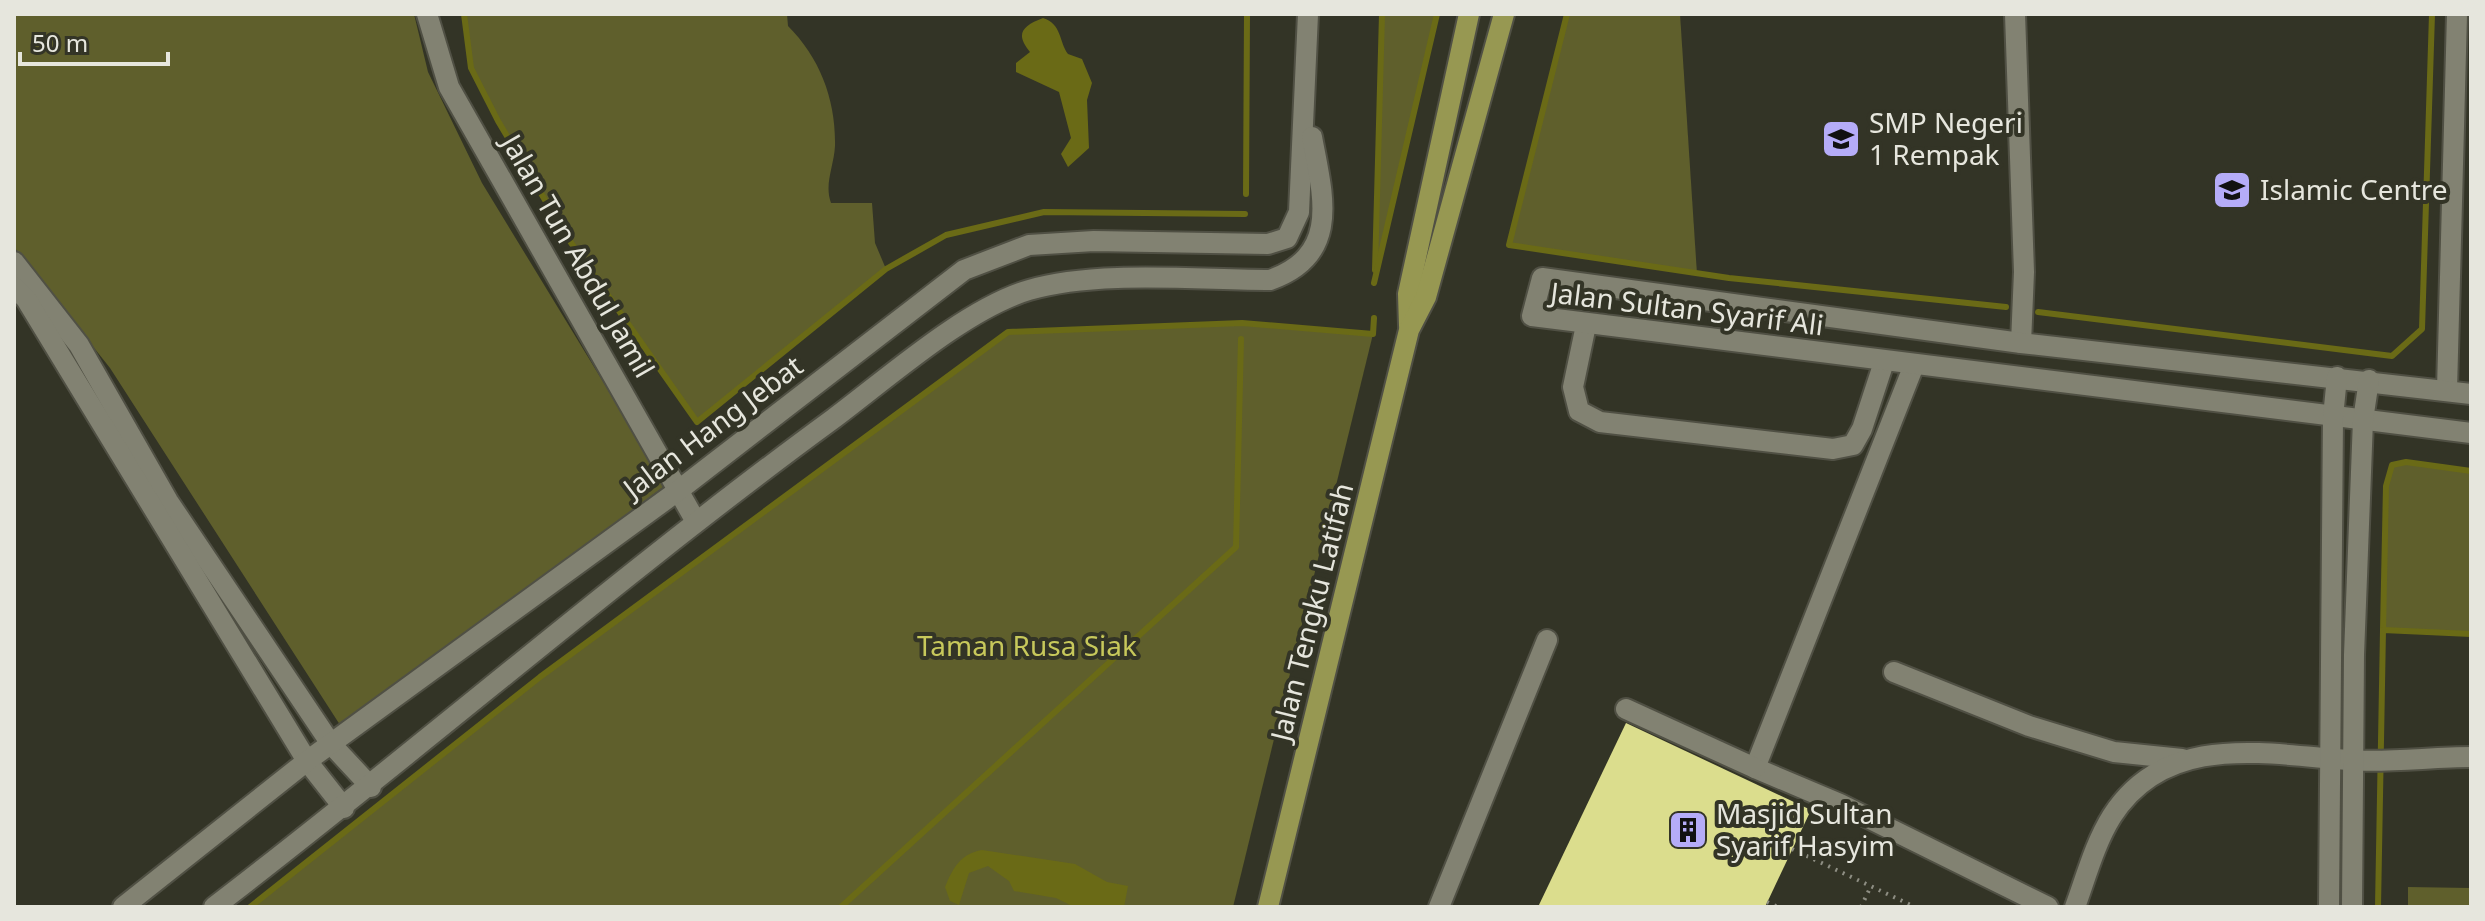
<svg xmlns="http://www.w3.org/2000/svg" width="2485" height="921" viewBox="0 0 2485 921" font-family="'Noto Sans',sans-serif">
  <rect width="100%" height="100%" fill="#333426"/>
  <g fill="#5f5f2c">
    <polygon points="14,14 414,14 428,72 482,183 666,485 342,728 110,368 14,247"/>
    <path d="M465,14H787L788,26C820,58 836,100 835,146C834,166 824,184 831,203H872L875,243L886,269L697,422L567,237L498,121L471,68Z"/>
    <polygon points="1382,14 1437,14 1374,283"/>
    <polygon points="1567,14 1680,14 1697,274 1509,245"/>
    <polygon points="1242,323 1373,334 1233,907 250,907 540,677 1008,332"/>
    <polygon points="2406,462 2471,469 2471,634 2383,630 2386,486 2392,465"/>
    <polygon points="2408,887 2471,888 2471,907 2408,907"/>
  </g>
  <g fill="#6a6a16">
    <path d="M1043,18C1062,24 1059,42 1068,54L1082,59L1092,83L1087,100L1089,148L1068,167L1061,154L1071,138L1059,92L1016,72V63L1030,52C1015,34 1022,26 1043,18Z"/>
    <path d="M982,850L1075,864L1107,882L1128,886L1124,907H1074L1056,898L1014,891L1009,881L988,866L969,873L959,905L950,901L945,887C953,868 960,854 982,850Z"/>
  </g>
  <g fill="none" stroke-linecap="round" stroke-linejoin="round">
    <g stroke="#6a6a16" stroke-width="6">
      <polyline points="464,14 471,68 498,121 567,237 697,422 886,269 946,235 1044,212 1245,214"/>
      <polyline points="1567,14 1509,245 1729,278 2006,307"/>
      <polyline points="1246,194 1247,14"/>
      <polyline points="1375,270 1382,14"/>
      <polyline points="1374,283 1437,14"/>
      <polyline points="2038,312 2392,356 2422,329 2432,14"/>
      <polyline points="2383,630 2386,486 2392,465 2406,462 2471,471"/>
      <polyline points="250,907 540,677 1008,332 1242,323 1373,334 1374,318"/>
      <polyline points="841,907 1236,547 1241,339"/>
      <polyline points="2378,907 2383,630 2471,634"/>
    </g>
  </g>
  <polygon fill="#dbdd8d" points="1626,723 1811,810 1765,907 1538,907"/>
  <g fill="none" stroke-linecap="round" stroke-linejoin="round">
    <g stroke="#505044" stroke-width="24">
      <g id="minor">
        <polyline points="427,14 449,87 695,520"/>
        <polyline points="2015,14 2024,272 2021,343"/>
        <polyline points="14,262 79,345 168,501 331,744 371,787"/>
        <polyline points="14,287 26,299 307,761 344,808"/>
        <polyline points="1586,325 1573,387 1579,411 1600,422 1833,449 1853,445 1862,429 1884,362"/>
        <polyline points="1914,365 1755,768 1840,804 2048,907"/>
        <polyline points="2447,390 2457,14"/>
        <polyline points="2471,394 2021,343 1542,278 1532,316 2471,433"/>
        <polyline points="1894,672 2029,726 2114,752 2182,759"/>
        <polyline points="1626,709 1755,768"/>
        <polyline points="123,907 307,761 679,490 964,270 1029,245 1094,241 1268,244 1287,238 1299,212 1308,14"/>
        <path d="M214,907C423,747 621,574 833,419C888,378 965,309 1029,290C1097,270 1198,280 1270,280C1341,255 1323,196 1312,137"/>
        <polyline points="1439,907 1547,640"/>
        <path d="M2075,907C2086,877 2095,843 2112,816C2166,732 2264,754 2348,760C2388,763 2431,757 2471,757"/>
        <polyline points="2329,907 2333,417 2337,377"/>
        <polyline points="2352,907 2354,655 2363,420 2369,380"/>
      </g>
    </g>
    <g stroke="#505044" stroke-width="24">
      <g id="major">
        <polyline points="1409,326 1408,294 1469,14"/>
        <polyline points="1268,907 1409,330 1426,297 1504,14"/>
      </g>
    </g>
    <g stroke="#8e8e83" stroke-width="4" stroke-dasharray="2 6" stroke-linecap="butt">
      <polyline points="1792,849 1915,907"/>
      <polyline points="1767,902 1778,907"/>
      <polyline points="1861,907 1871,886"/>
    </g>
    <use href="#minor" stroke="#828272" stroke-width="20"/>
    <use href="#major" stroke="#979852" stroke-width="20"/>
  </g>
  <defs>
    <g id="school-square" transform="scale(2)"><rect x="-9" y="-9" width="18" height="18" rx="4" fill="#b5acf8" stroke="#333426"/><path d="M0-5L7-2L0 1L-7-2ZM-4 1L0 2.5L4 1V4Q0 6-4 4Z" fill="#111"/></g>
    <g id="building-square" transform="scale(2)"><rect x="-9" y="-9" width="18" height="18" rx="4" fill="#b5acf8" stroke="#333426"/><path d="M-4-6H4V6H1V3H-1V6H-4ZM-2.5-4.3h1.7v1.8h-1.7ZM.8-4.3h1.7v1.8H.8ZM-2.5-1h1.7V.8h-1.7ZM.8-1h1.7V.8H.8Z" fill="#111"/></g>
  </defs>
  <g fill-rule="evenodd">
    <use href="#school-square" x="1841" y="139"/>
    <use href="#school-square" x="2232" y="190"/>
    <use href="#building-square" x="1688" y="830"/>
  </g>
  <g text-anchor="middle" stroke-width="8" stroke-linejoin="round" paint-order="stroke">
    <g font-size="28" fill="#e6e6dd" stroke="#333426" text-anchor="start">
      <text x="1869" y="133">SMP Negeri<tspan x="1869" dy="32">1 Rempak</tspan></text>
      <text x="2260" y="200">Islamic Centre</text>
      <text x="1716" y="824">Masjid Sultan<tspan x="1716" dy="32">Syarif Hasyim</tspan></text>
    </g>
    <g font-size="28" fill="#e6e6dd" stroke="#333426">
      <text transform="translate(578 256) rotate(60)" y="10">Jalan Tun Abdul Jamil</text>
      <text transform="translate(1687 309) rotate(7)" y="10">Jalan Sultan Syarif Ali</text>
      <text transform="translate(713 427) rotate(-37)" y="10">Jalan Hang Jebat</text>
      <text transform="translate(1312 612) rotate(-76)" y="10">Jalan Tengku Latifah</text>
    </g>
    <g font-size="28" fill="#c7c85b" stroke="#333426">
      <text x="1027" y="656">Taman Rusa Siak</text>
    </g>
  </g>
  <rect width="2485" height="921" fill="none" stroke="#e6e6dd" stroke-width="32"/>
  <path d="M20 52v12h148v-12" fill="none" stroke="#e6e6dd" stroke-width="4"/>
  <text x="32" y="52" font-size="24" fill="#e6e6dd" stroke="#333426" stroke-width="6" paint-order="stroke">50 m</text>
</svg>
